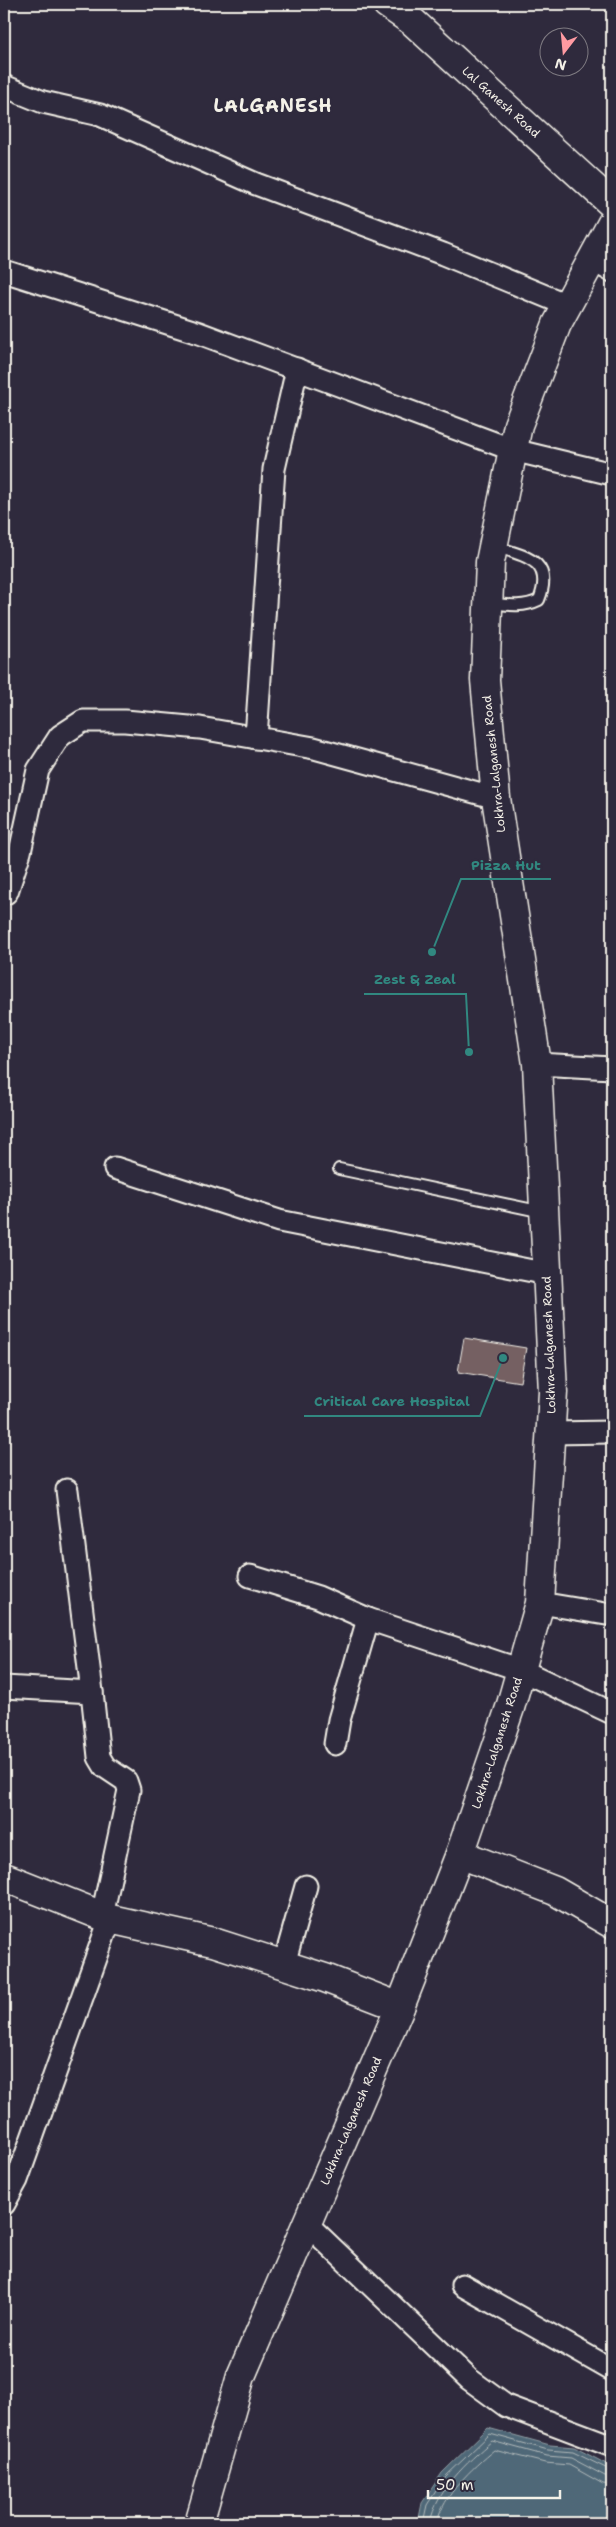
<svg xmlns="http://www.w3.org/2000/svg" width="616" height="2527" viewBox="0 0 616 2527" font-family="'Shantell Sans',sans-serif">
  <rect width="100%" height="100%" fill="#2f2a3d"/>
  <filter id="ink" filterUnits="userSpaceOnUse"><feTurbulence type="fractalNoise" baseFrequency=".02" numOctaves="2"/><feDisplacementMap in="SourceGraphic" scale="10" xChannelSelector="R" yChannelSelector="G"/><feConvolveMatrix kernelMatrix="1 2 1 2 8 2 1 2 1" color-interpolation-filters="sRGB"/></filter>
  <g filter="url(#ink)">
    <polygon fill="#4f6878" stroke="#919fa5" points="488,2428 550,2445 574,2447 612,2467 612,2523 418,2523 422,2503 442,2473"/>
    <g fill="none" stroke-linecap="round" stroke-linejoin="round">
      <g stroke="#b2babb" stroke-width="1">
        <polyline points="423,2523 427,2505 445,2477 490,2434 548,2450 573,2452 612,2471"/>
        <path d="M430,2523C436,2491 467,2462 492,2441L547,2456L571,2458L605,2476L612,2478"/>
        <path d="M437,2523C443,2495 472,2468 494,2450L545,2463L569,2465L603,2484L612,2485"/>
      </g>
    </g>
    <polygon fill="#756062" stroke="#f4f1e8" points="464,1338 526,1348 520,1382 458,1372"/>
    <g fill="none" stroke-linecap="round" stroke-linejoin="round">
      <g stroke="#f4f1e8" stroke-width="14">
        <g id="lane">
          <path d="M489,603C507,605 523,608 539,600C555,560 524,556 494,546"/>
          <polyline points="339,1169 543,1212"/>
        </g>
      </g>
      <g stroke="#f4f1e8" stroke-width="25">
        <g id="street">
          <polyline points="4,86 43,102 100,115 256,184 443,254 567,305"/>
          <polyline points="592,260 612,271"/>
          <polyline points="4,271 199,333 513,450 612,474"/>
          <polyline points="256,738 274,469 297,369"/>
          <polyline points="4,894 7,892 20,852 38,770 60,736 83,721 125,721 200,728 314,748 496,798"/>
          <polyline points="537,1064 612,1068"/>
          <polyline points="115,1168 279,1221 548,1274"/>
          <polyline points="551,1433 612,1432"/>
          <polyline points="67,1490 92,1692"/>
          <polyline points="250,1576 318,1597 368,1619 521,1670 612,1713"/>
          <polyline points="540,1603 612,1615"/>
          <polyline points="4,1687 92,1692 99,1757 105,1767 126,1781 129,1790 102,1916"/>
          <polyline points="335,1744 339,1720 368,1619"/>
          <polyline points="284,1964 306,1886"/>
          <polyline points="4,2204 17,2180 110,1919"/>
          <polyline points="307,2224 469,2379 506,2406 612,2446"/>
          <polyline points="462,2285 612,2370"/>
        </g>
      </g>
      <g stroke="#f4f1e8" stroke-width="31">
        <g id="secondary">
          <polyline points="387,4 413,22 612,204"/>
          <polyline points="460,1854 555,1891 612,1924"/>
          <polyline points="4,1877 110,1919 213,1942 325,1978 400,2007"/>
          <polyline points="199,2523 241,2376 400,2007 460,1854 510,1708 540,1603 553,1392 537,1064 496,798 485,680 490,562 518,425 557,324 612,223"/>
        </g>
      </g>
      <use href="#lane" stroke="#2f2a3d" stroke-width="10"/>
      <use href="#street" stroke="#2f2a3d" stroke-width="21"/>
      <use href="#secondary" stroke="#2f2a3d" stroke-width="28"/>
    </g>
  </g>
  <g text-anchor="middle" stroke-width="4.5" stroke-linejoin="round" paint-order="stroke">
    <g font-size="12" fill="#f4f1e8" stroke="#2f2a3d">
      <text transform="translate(501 102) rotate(42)" y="4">Lal Ganesh Road</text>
      <text transform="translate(494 764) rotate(-96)" y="4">Lokhra-Lalganesh Road</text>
      <text transform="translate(549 1345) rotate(-92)" y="4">Lokhra-Lalganesh Road</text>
      <text transform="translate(497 1743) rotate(-72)" y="4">Lokhra-Lalganesh Road</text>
      <text transform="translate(351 2121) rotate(-67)" y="4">Lokhra-Lalganesh Road</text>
    </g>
    <g font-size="18" font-weight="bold" letter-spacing="1" fill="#f4f1e8" stroke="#2f2a3d">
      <text x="273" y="112">LALGANESH</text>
    </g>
  </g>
  <path fill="none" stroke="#318880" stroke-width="2" d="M432 952L461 879H551M469 1052L466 994H364M503 1358L480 1416H304"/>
  <g fill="#318880" stroke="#2f2a3d" stroke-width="2">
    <circle cx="432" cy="952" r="5"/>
    <circle cx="469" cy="1052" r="5"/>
    <circle cx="503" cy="1358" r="5"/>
  </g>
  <g font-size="14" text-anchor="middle" font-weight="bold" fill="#318880" stroke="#2f2a3d" stroke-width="4.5" stroke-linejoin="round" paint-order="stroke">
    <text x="506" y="870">Pizza Hut</text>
    <text x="415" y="984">Zest &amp; Zeal</text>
    <text x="392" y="1406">Critical Care Hospital</text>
  </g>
  <rect width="616" height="2527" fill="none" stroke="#2f2a3d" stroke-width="20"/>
  <rect x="10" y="10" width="596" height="2507" fill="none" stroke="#f4f1e8" stroke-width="2" filter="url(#ink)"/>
  <g transform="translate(564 52) rotate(196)"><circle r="24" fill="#2f2a3d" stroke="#7e7a81"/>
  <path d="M0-4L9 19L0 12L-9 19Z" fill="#ff9aa2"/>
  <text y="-8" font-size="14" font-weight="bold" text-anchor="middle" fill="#f4f1e8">N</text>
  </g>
  <path d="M428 2490v8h132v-8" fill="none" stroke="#f4f1e8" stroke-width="2.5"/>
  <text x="436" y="2490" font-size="15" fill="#f4f1e8" stroke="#2f2a3d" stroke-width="4" paint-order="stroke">50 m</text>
</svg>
